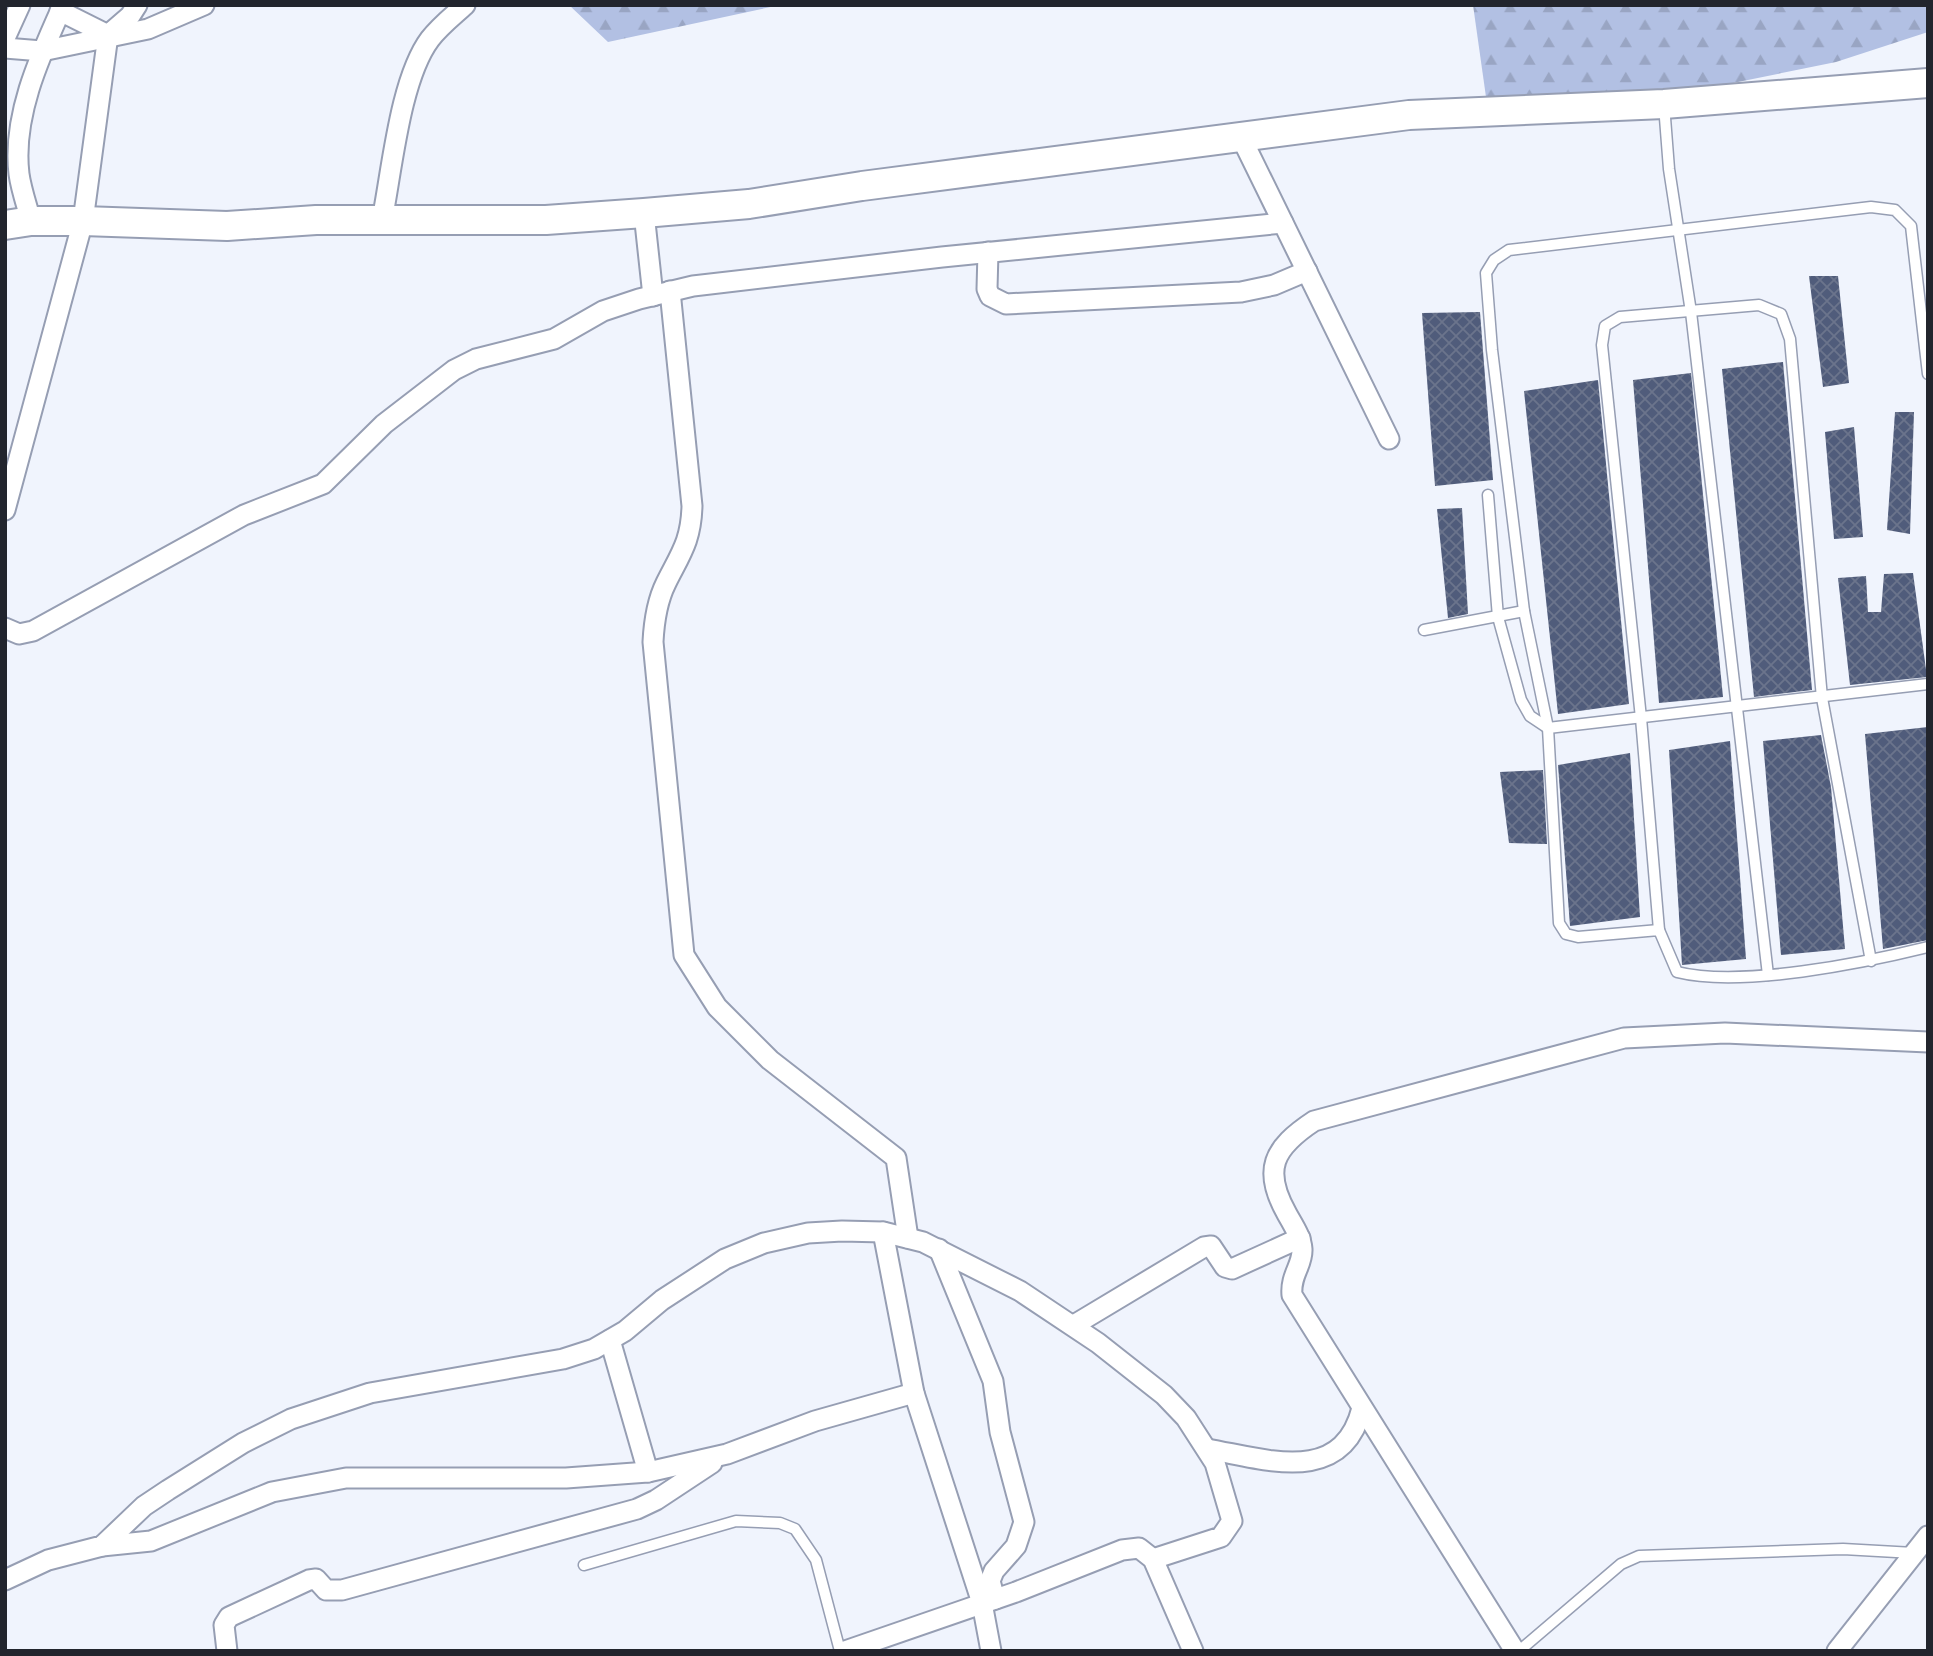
<svg xmlns="http://www.w3.org/2000/svg" width="1933" height="1656" viewBox="0 0 1933 1656" font-family="Rubik,sans-serif">
  <defs>
    <pattern id="forest-firs" width="22" height="20" patternUnits="userSpaceOnUse" patternTransform="scale(1.75)"><rect width="22" height="20" fill="#b2c0e3"/><path d="M5 1l3.5 6h-7zM16 11l3.5 6h-7z" fill="#99a5c3"/></pattern>
    <pattern id="building-cross-hatch" width="8" height="8" patternUnits="userSpaceOnUse" patternTransform="scale(1.75)"><rect width="8" height="8" fill="#505c7b"/><path d="M0 0l8 8M0 8l8-8" fill="none" stroke="#6b748c"/></pattern>
  </defs>
  <rect width="100%" height="100%" fill="#f0f4fd"/>
  <g fill="url(#forest-firs)">
    <polygon points="569,5 780,5 608,42"/>
    <polygon points="1473,5 1928,5 1928,32 1836,62 1649,100 1486,97"/>
  </g>
  <g fill="url(#building-cross-hatch)">
    <polygon points="1809,276 1838,276 1849,383 1823,387"/>
    <polygon points="1480,312 1493,480 1435,486 1422,313"/>
    <polygon points="1783,362 1812,690 1754,697 1722,369"/>
    <polygon points="1691,373 1723,697 1659,703 1633,380"/>
    <polygon points="1598,380 1629,704 1558,714 1524,391"/>
    <polygon points="1895,412 1914,412 1910,534 1887,530"/>
    <polygon points="1854,427 1863,537 1834,539 1825,432"/>
    <polygon points="1462,508 1468,614 1448,618 1437,509"/>
    <polygon points="1913,573 1927,677 1850,685 1838,578 1866,576 1868,612 1881,612 1884,574"/>
    <polygon points="1928,727 1928,940 1883,949 1865,734"/>
    <polygon points="1821,735 1831,787 1845,949 1781,955 1763,741"/>
    <polygon points="1730,741 1746,959 1682,965 1669,750"/>
    <polygon points="1630,753 1640,917 1570,926 1558,765"/>
    <polygon points="1543,770 1547,844 1509,843 1500,772"/>
  </g>
  <g fill="none" stroke-linecap="round" stroke-linejoin="round">
    <g stroke="#969eb3" stroke-width="13">
      <g id="lane">
        <polyline points="1664,105 1669,169 1691,312 1768,975"/>
        <path d="M1928,374L1911,226L1895,210L1871,207L1509,250L1494,260L1486,273L1492,350L1524,611L1548,728L1559,923L1566,934L1578,937L1659,930L1677,972C1741,988 1863,963 1928,947"/>
        <polyline points="1488,495 1498,617 1521,700 1530,716 1548,728 1928,684"/>
        <polyline points="1424,630 1524,611"/>
        <polyline points="1659,930 1641,718 1602,345 1605,326 1620,317 1759,305 1781,314 1790,339 1822,698 1871,961"/>
        <polyline points="584,1565 736,1521 780,1523 795,1529 816,1560 840,1651"/>
        <polyline points="1519,1651 1621,1564 1639,1556 1843,1549 1914,1553"/>
      </g>
    </g>
    <g stroke="#969eb3" stroke-width="23">
      <g id="street">
        <polyline points="60,11 108,35"/>
        <polyline points="5,38 20,5"/>
        <polyline points="5,48 42,51 148,29 204,5"/>
        <polyline points="1240,135 1389,439"/>
        <polyline points="644,213 653,296"/>
        <path d="M382,220C392,170 400,79 430,39C440,26 453,16 465,5"/>
        <path d="M31,221C27,206 21,189 19,174C12,116 40,56 63,5"/>
        <polyline points="988,252 987,289 990,296 1006,304 1241,292 1274,285 1307,271"/>
        <path d="M670,291L692,506C691,541 681,553 666,583C657,601 654,622 653,642L684,955L717,1007L770,1060L896,1158L908,1238"/>
        <polyline points="5,510 83,221 108,35 130,16 137,5"/>
        <polyline points="5,628 19,634 33,631 244,515 323,484 384,424 454,370 476,359 554,339 603,311 639,299 693,286 942,257 1283,223"/>
        <polyline points="883,1232 914,1393 982,1603 991,1651"/>
        <polyline points="939,1249 993,1381 1000,1432 1024,1522 1016,1546 994,1571 990,1581 995,1599"/>
        <polyline points="1074,1325 1204,1247 1211,1246 1225,1267 1232,1269 1300,1238"/>
        <polyline points="610,1340 648,1472"/>
        <path d="M1207,1449C1266,1459 1342,1487 1362,1408"/>
        <polyline points="102,1546 151,1541 272,1492 346,1478 566,1478 648,1472 727,1454 815,1421 914,1393"/>
        <polyline points="5,1580 48,1560 102,1546 144,1506 168,1490 243,1443 291,1419 370,1393 563,1359 594,1349 625,1331 662,1300 725,1259 764,1243 808,1233 842,1231 883,1232 923,1242 1020,1291 1098,1343 1164,1395 1186,1418 1215,1463 1232,1521 1221,1537 1153,1559"/>
        <polyline points="227,1651 224,1625 229,1617 309,1580 316,1579 326,1590 342,1590 637,1509 656,1500 712,1463"/>
        <polyline points="845,1651 1016,1592 1122,1550 1139,1548 1153,1559 1193,1651"/>
        <path d="M1515,1651L1292,1295C1290,1275 1303,1265 1302,1249C1301,1236 1293,1225 1287,1214C1262,1170 1273,1148 1314,1121L1624,1038L1725,1033L1928,1042"/>
        <polyline points="1837,1651 1928,1536"/>
      </g>
    </g>
    <g stroke="#969eb3" stroke-width="32">
      <polyline id="secondary" points="5,225 31,221 83,221 227,226 316,220 546,220 644,213 749,204 862,186 1409,115 1664,104 1928,83"/>
    </g>
    <use href="#lane" stroke="#fff" stroke-width="10"/>
    <use href="#street" stroke="#fff" stroke-width="19"/>
    <use href="#secondary" stroke="#fff" stroke-width="28"/>
  </g>
  <rect width="1933" height="1656" fill="none" stroke="#22252d" stroke-width="14"/>
</svg>
